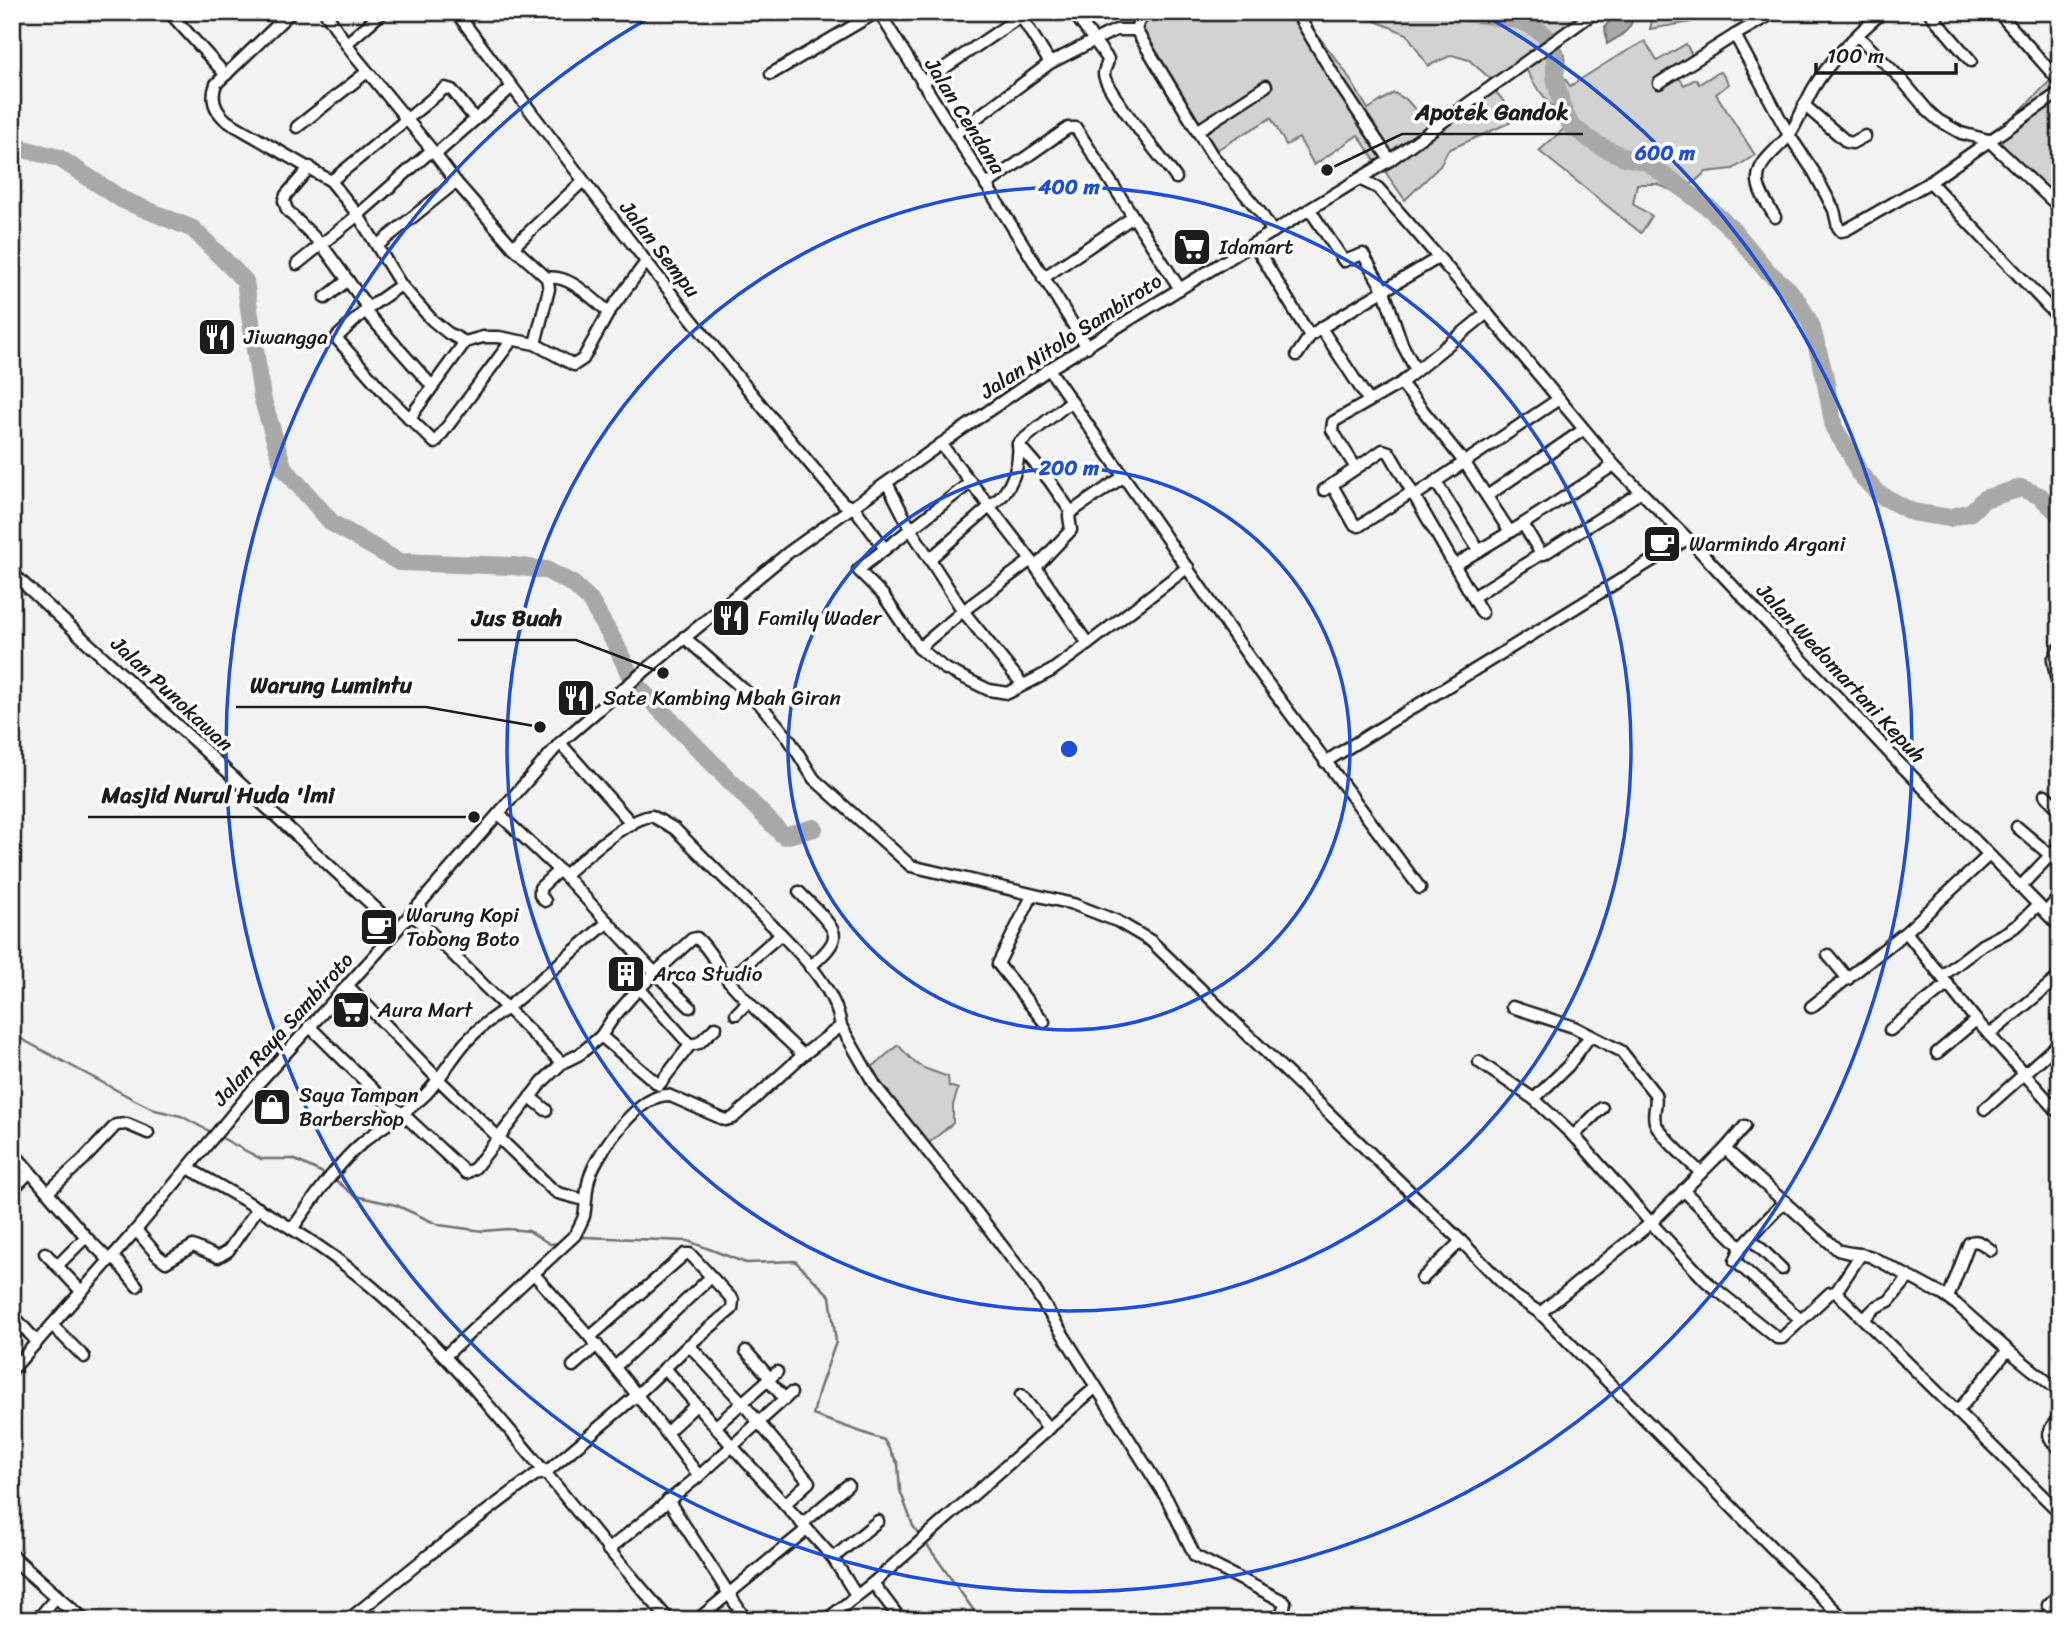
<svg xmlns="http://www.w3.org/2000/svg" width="2072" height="1632" viewBox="0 0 2072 1632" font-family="Sriracha,sans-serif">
  <rect width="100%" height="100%" fill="#f2f2f2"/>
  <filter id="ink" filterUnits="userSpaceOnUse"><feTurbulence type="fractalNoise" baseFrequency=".0143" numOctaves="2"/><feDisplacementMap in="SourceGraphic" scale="14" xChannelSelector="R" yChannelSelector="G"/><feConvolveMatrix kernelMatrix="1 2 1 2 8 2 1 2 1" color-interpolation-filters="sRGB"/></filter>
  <g filter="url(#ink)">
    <g fill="#d2d2d2" stroke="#777" stroke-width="2">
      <polygon points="1138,12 1300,12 1345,71 1368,109 1394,93 1407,100 1429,126 1393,151 1378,165 1358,135 1314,165 1299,138 1286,145 1271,118 1213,152 1136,30"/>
      <polygon points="1362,12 1592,12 1554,38 1565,55 1563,76 1570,86 1611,60 1645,41 1657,61 1686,44 1695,61 1676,73 1684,85 1696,79 1699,84 1717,73 1721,72 1729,84 1716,94 1755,155 1733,169 1706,172 1680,194 1657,184 1637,184 1633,204 1652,216 1641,233 1539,151 1567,126 1535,85 1522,62 1493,81 1469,60 1452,55 1428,66 1407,34 1365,17"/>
      <polygon points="1654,12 1715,12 1691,22 1650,29"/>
      <polygon points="2056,75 2060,79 2060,206 1991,140"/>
      <polygon points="1492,87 1518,119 1448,150 1440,166 1405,200 1386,173 1392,161"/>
      <polygon points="898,1045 914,1062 924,1068 948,1077 949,1086 958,1089 953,1105 953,1123 929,1143 870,1069"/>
    </g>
    <path fill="#a8a8a8" stroke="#707070" stroke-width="2" d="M1632,12H1634C1634,29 1620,36 1607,44L1605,27L1610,20L1619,21Z"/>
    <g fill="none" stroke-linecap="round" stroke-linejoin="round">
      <g stroke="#707070" stroke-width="2.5">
        <polyline points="12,1034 135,1100 155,1110 181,1116 261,1159 293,1159 327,1175"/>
        <polyline points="333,1178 355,1196 396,1205 439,1225 483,1231 508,1229 529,1231 550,1244 562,1243"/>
        <polyline points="575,1239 583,1237 688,1241 746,1263 795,1261 830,1296 836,1342 819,1390 813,1415 884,1440 898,1464 900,1490 913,1526 921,1537"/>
        <polyline points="925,1542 977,1615 976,1620"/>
      </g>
      <g stroke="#a8a8a8" stroke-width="18">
        <polyline points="1458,12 1513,19 1527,23 1545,35 1555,57 1555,77 1562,107 1571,126 1598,145 1624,157 1647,162 1709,208 1734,231 1767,271 1788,289 1799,303 1811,325 1824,373 1834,428 1850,453 1859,473 1879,494 1912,512 1949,518 1971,512 1984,499 2021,488 2040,496 2060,515"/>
        <polyline points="12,146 59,158 123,200 193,229 245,281 262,397 283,467 332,523 399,562 513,566 546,570 573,584 589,599 616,645 633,682 784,836 814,828"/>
      </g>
      <g stroke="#1c1c1c" stroke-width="15">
        <g id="minor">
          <polyline points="169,12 224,73 227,74"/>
          <path d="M291,12L216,84C210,99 215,111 227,121L331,181L358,215L297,264"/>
          <polyline points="325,12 354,55 432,150 456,182 513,247 547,278"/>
          <path d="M456,12C581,179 707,344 843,503L852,507"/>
          <polyline points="879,12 1087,347"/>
          <path d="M1073,12L1108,59C1108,65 1104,68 1104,74C1104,90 1164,160 1176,178"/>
          <polyline points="1296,12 1336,79 1390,160"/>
          <polyline points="1929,12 1971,61"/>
          <polyline points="1998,12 2060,82"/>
          <polyline points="1019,13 1050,63"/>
          <polyline points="1136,30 1138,23 1146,12"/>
          <polyline points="1735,35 1789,135 1814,172 1834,210 1838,227 1841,231 1846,230 1930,182 2060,92"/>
          <polyline points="1858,36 1901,79 1928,111 1938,120 1961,133 1988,140 2060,208"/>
          <polyline points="346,44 383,12"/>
          <polyline points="771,74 877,12"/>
          <polyline points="922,83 1021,16"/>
          <polyline points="1659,83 1735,35 1775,12"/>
          <polyline points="1804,105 1847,142 1852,143 1865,136"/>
          <polyline points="297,127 367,72"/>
          <polyline points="1197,131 1266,86"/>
          <polyline points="955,134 1050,63 1107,34 1116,30 1136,30 1212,155 1260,212 1273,232"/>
          <polyline points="432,150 358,215 401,285 432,320 448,333 465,342 483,337 499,337 535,344 574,365 583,359 609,312 646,262"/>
          <polyline points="436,154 512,87"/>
          <polyline points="310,167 286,195 284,201 287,210 322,245 368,308"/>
          <polyline points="1359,179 1378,188 1487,313 1614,465 1698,549 1899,763 2060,927"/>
          <polyline points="331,181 445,88 452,90 475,119"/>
          <polyline points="1930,182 2060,319"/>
          <polyline points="986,185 1068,128 1076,128 1180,289"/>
          <polyline points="1310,210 1344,261 1363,254 1384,291 1402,344 1416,370"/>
          <path d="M1775,217C1769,206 1757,191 1758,178C1759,160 1779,149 1789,135C1799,121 1805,102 1814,87C1831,59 1858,33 1883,12"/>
          <polyline points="1254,244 1310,336"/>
          <polyline points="378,245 456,182"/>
          <polyline points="513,247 583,181"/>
          <polyline points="1043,278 1133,217"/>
          <polyline points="401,285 368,308 337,337 338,340 389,398 435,443 512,340"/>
          <polyline points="325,298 348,280"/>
          <polyline points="365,311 432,386"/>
          <polyline points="1321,328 1369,401"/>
          <path d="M535,344L549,289L547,278C570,274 592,299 609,312"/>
          <polyline points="1297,355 1310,336 1321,328 1438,258"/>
          <polyline points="1049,369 1260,673 1420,888"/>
          <polyline points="1401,383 1465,463 1510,532"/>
          <polyline points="409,419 465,342"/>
          <polyline points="941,444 1031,560 1088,644 1188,567"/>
          <polyline points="1018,444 1049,480 1071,512"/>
          <polyline points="1356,468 1332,430 1333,422 1401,383 1487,313"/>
          <polyline points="971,482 858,570 883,595 919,648 944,668 989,690 1008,693 1051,671 1088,644"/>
          <polyline points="1436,482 1479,551"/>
          <polyline points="887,483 911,530 963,611 1023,685"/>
          <polyline points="1332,485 1354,524 1359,526 1412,492"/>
          <polyline points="1324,490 1383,450 1389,452 1482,613"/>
          <polyline points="1414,496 1559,399"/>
          <polyline points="1487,496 1583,430"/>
          <polyline points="853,506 885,549"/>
          <polyline points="1541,554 1544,554 1641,492"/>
          <path d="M931,558L1003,495C1014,480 1020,463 1018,444L1070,402"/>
          <polyline points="1455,565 1523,524 1614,465"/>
          <polyline points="1036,567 1071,530 1069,516 1071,512 1123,477"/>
          <polyline points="12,573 397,928"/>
          <polyline points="1473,597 1541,554 1523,524"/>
          <polyline points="684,637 760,704 789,739 814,779 911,866 1073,904 1117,921 1151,941 1461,1241 1515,1296 1540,1313"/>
          <polyline points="919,648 963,611 1031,560"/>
          <polyline points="2060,648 2053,660 2056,677 2060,681"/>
          <polyline points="560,743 632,824"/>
          <polyline points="1325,762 1687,539"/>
          <polyline points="2045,795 2060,810"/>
          <polyline points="2017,827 2050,855"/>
          <path d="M564,875C585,858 627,818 652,816L675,829C698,852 721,875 744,898C777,931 834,978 841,1026L803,1055"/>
          <polyline points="2020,887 2060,845"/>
          <path d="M799,892C807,901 835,925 834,936C834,947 817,960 810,967"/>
          <polyline points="1032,896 998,964 1044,1022"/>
          <polyline points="545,901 540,895 540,888 559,870"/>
          <polyline points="2046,912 2060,896"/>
          <polyline points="411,913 562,1063"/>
          <polyline points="1906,932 1976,1020 2060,1114"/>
          <polyline points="1828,955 1848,979"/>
          <polyline points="1942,976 1982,945 2007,932 2019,924 2038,905"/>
          <polyline points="728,980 781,934"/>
          <polyline points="347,985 439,1080 552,1189 558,1193 584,1200"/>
          <path d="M1512,1007L1574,1027L1621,1051L1655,1094C1658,1104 1652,1112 1655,1122C1659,1135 1690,1162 1701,1173"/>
          <polyline points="1811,1007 1906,932 1989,855"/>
          <polyline points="736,1014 748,1002"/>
          <polyline points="309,1026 386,1102 403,1114 466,1173 475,1168 542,1082 562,1063 580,1054 601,1036 613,1018 631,997 655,973 690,1007"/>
          <polyline points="841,1026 876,1087 978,1214 1031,1284 1167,1499 1195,1556 1283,1601 1285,1603 1283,1610 1276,1620"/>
          <polyline points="1890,1030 1948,984"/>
          <polyline points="1989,1035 2060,976"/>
          <polyline points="601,1036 659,1085 690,1045 639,988"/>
          <polyline points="690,1045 699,1043 716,1027"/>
          <polyline points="1937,1053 1976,1020"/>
          <polyline points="1479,1062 1534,1099 1578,1140 1651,1223 1707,1282 1777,1338 1782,1338 1830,1293 1836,1292 2054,1507"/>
          <polyline points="530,1097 546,1110"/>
          <polyline points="1534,1099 1568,1066 1590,1036"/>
          <polyline points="1985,1109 2060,1042"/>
          <polyline points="1745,1126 1725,1149 1651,1223 1540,1313 1786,1562 1845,1620"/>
          <polyline points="1573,1136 1602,1108"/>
          <path d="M1725,1149L1838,1250C1849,1254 1860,1253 1872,1257L1943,1295L1956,1304L2008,1350L2060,1392"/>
          <polyline points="12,1151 86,1237 109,1260"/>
          <path d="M188,1168C251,1204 316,1239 371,1286C438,1343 493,1410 549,1477C588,1525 628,1573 669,1620"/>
          <polyline points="12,1190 30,1172"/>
          <polyline points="1683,1190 1741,1247"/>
          <polyline points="48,1192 84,1159 116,1125 127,1124 148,1133"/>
          <polyline points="1785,1201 1741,1247 1735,1261 1801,1320"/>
          <path d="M292,1229C312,1201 336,1165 363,1142C383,1125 407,1113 426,1094C441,1078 451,1059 465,1043C477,1030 491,1018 506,1009L608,922"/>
          <polyline points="136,1230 158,1256 166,1262 193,1246 218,1257 228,1251 258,1208"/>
          <polyline points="1750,1238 1782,1269"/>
          <polyline points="45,1253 81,1291"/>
          <polyline points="113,1256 137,1286"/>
          <polyline points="57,1266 86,1237"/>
          <polyline points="1422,1279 1461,1241"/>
          <polyline points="1836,1292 1861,1254"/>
          <path d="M1948,1298L1969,1243C1977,1238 1984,1245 1991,1250"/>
          <polyline points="12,1314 37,1342"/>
          <polyline points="1864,1319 1876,1307 1889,1301 1909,1277"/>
          <polyline points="52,1325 84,1357"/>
          <polyline points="590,1337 685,1254 690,1254 733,1300 732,1309 689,1345 637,1395 699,1476"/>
          <polyline points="689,1345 739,1399 809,1482 785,1504"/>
          <polyline points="746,1351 770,1378"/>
          <path d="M445,1356L575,1235C578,1229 582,1222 584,1216C587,1201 585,1188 591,1173C601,1148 639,1095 668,1095L725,1120L733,1118L803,1055C778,1031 752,1008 729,981C717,967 711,950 697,938L692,939L655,973L564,875L499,814"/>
          <polyline points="573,1366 597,1345"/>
          <polyline points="615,1367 711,1277"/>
          <polyline points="665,1368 732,1446 807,1529 697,1620"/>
          <polyline points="12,1370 136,1230 256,1086 376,954 560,743 618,693 789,552 941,444 1049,369 1390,160 1595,12"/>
          <polyline points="768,1380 785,1399"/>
          <polyline points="1021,1395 1049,1429"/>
          <polyline points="1957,1412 2008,1350"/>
          <path d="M2060,1416C2048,1431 2043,1436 2060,1449"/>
          <polyline points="716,1426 777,1372"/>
          <polyline points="667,1432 696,1405"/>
          <polyline points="668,1500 746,1620"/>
          <polyline points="802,1524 848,1485"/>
          <polyline points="807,1529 833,1558 856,1595"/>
          <polyline points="608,1550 699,1476 791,1393"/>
          <polyline points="833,1558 878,1521"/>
          <polyline points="873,1583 901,1620"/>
          <polyline points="2048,1605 2060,1593"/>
          <polyline points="37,1620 57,1596"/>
          <polyline points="348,1620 430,1554 535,1475 545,1473 637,1395 590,1337 533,1273"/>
          <polyline points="826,1620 873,1583 1096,1387"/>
        </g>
      </g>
      <g stroke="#1c1c1c" stroke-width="18">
        <polyline id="major" points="12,1557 83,1620"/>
      </g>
      <use href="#minor" stroke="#fff" stroke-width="10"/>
      <use href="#major" stroke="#fff" stroke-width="12"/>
    </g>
  </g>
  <g fill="none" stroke="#1d4ed8" stroke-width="3.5">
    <circle cx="1069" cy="749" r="281"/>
    <circle cx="1069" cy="749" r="562"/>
    <path d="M1484 15A843 843 0 1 1 654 15"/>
  </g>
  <defs>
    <g id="supermarket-square" transform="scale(2.0125)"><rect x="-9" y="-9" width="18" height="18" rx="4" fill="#1c1c1c" stroke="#fff"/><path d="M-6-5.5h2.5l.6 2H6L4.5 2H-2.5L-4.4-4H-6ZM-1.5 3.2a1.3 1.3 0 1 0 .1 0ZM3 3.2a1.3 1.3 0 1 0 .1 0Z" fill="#fff"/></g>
    <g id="restaurant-square" transform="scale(2.0125)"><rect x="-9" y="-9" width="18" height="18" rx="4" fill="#1c1c1c" stroke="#fff"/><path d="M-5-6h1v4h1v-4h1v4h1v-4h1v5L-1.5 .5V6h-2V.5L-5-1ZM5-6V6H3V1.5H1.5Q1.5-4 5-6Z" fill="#fff"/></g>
    <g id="cafe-square" transform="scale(2.0125)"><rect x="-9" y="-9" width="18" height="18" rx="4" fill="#1c1c1c" stroke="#fff"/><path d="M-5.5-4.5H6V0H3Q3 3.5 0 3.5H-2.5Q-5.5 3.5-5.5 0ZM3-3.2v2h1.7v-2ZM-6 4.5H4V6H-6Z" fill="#fff"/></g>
    <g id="building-square" transform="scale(2.0125)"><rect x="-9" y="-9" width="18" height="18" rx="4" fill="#1c1c1c" stroke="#fff"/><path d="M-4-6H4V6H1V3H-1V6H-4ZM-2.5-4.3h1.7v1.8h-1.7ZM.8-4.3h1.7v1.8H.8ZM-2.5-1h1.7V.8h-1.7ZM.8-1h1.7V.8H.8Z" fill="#fff"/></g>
    <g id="shop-square" transform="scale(2.0125)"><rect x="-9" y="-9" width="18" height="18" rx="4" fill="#1c1c1c" stroke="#fff"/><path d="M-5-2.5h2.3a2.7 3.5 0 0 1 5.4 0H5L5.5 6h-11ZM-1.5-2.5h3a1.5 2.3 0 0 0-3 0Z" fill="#fff"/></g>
  </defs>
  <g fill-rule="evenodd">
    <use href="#supermarket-square" x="1192" y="247"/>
    <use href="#restaurant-square" x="217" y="337"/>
    <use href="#cafe-square" x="1662" y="544"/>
    <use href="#restaurant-square" x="731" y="618"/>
    <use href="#restaurant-square" x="576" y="698"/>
    <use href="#cafe-square" x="379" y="927"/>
    <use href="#building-square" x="626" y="974"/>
    <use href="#supermarket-square" x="351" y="1010"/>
    <use href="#shop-square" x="272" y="1107"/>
  </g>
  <g text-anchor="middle" stroke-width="7" stroke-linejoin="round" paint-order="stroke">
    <g font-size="21" fill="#1c1c1c" stroke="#fff">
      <text transform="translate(965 116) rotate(58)" y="7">Jalan Cendana</text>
      <text transform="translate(660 249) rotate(52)" y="7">Jalan Sempu</text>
      <text transform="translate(1071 336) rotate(-33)" y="7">Jalan Nitolo Sambiroto</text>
      <text transform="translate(1841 673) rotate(47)" y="7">Jalan Wedomartani Kepuh</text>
      <text transform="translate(172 694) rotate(43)" y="7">Jalan Punokawan</text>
      <text transform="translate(283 1029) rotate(-48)" y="7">Jalan Raya Sambiroto</text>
    </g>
    <g font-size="21" fill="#1c1c1c" stroke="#fff" text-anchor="start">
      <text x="1219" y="254">Idamart</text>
      <text x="244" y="344">Jiwangga</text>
      <text x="1689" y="551">Warmindo Argani</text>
      <text x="758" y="625">Family Wader</text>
      <text x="603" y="705">Sate Kambing Mbah Giran</text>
      <text x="406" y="922">Warung Kopi<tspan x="406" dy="24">Tobong Boto</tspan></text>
      <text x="653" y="981">Arca Studio</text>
      <text x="378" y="1017">Aura Mart</text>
      <text x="299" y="1102">Saya Tampan<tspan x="299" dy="24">Barbershop</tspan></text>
    </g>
  </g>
  <circle cx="1069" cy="749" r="10" fill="#1d4ed8" stroke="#fff" stroke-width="3.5"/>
  <g font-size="21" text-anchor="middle" font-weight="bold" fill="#1d4ed8" stroke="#fff" stroke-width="7" stroke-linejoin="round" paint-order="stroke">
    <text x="1665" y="160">600 m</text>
    <text x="1069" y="194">400 m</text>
    <text x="1069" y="475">200 m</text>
  </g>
  <path fill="none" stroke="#1c1c1c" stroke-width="2.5" d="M1327 170L1402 134H1583M663 673L576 640H458M540 727L426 707H236M474 817L349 817H88"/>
  <g fill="#1c1c1c" stroke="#fff" stroke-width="2.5">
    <circle cx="1327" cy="170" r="7"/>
    <circle cx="663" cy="673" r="7"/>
    <circle cx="540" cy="727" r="7"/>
    <circle cx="474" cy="817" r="7"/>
  </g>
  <g font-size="23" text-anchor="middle" font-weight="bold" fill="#1c1c1c" stroke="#fff" stroke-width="7" stroke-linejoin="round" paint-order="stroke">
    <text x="1492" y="120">Apotek Gandok</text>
    <text x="517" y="626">Jus Buah</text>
    <text x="331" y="693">Warung Lumintu</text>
    <text x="218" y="803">Masjid Nurul Huda 'lmi</text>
  </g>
  <rect width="2072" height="1632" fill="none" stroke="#fff" stroke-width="42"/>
  <rect x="21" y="21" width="2030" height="1590" fill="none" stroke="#1c1c1c" stroke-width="2.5" filter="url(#ink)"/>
  <path d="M1816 63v10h140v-10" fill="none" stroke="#1c1c1c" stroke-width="3.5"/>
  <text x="1827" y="63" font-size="21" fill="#1c1c1c" stroke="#ffffff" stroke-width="5" paint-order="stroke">100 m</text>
</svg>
